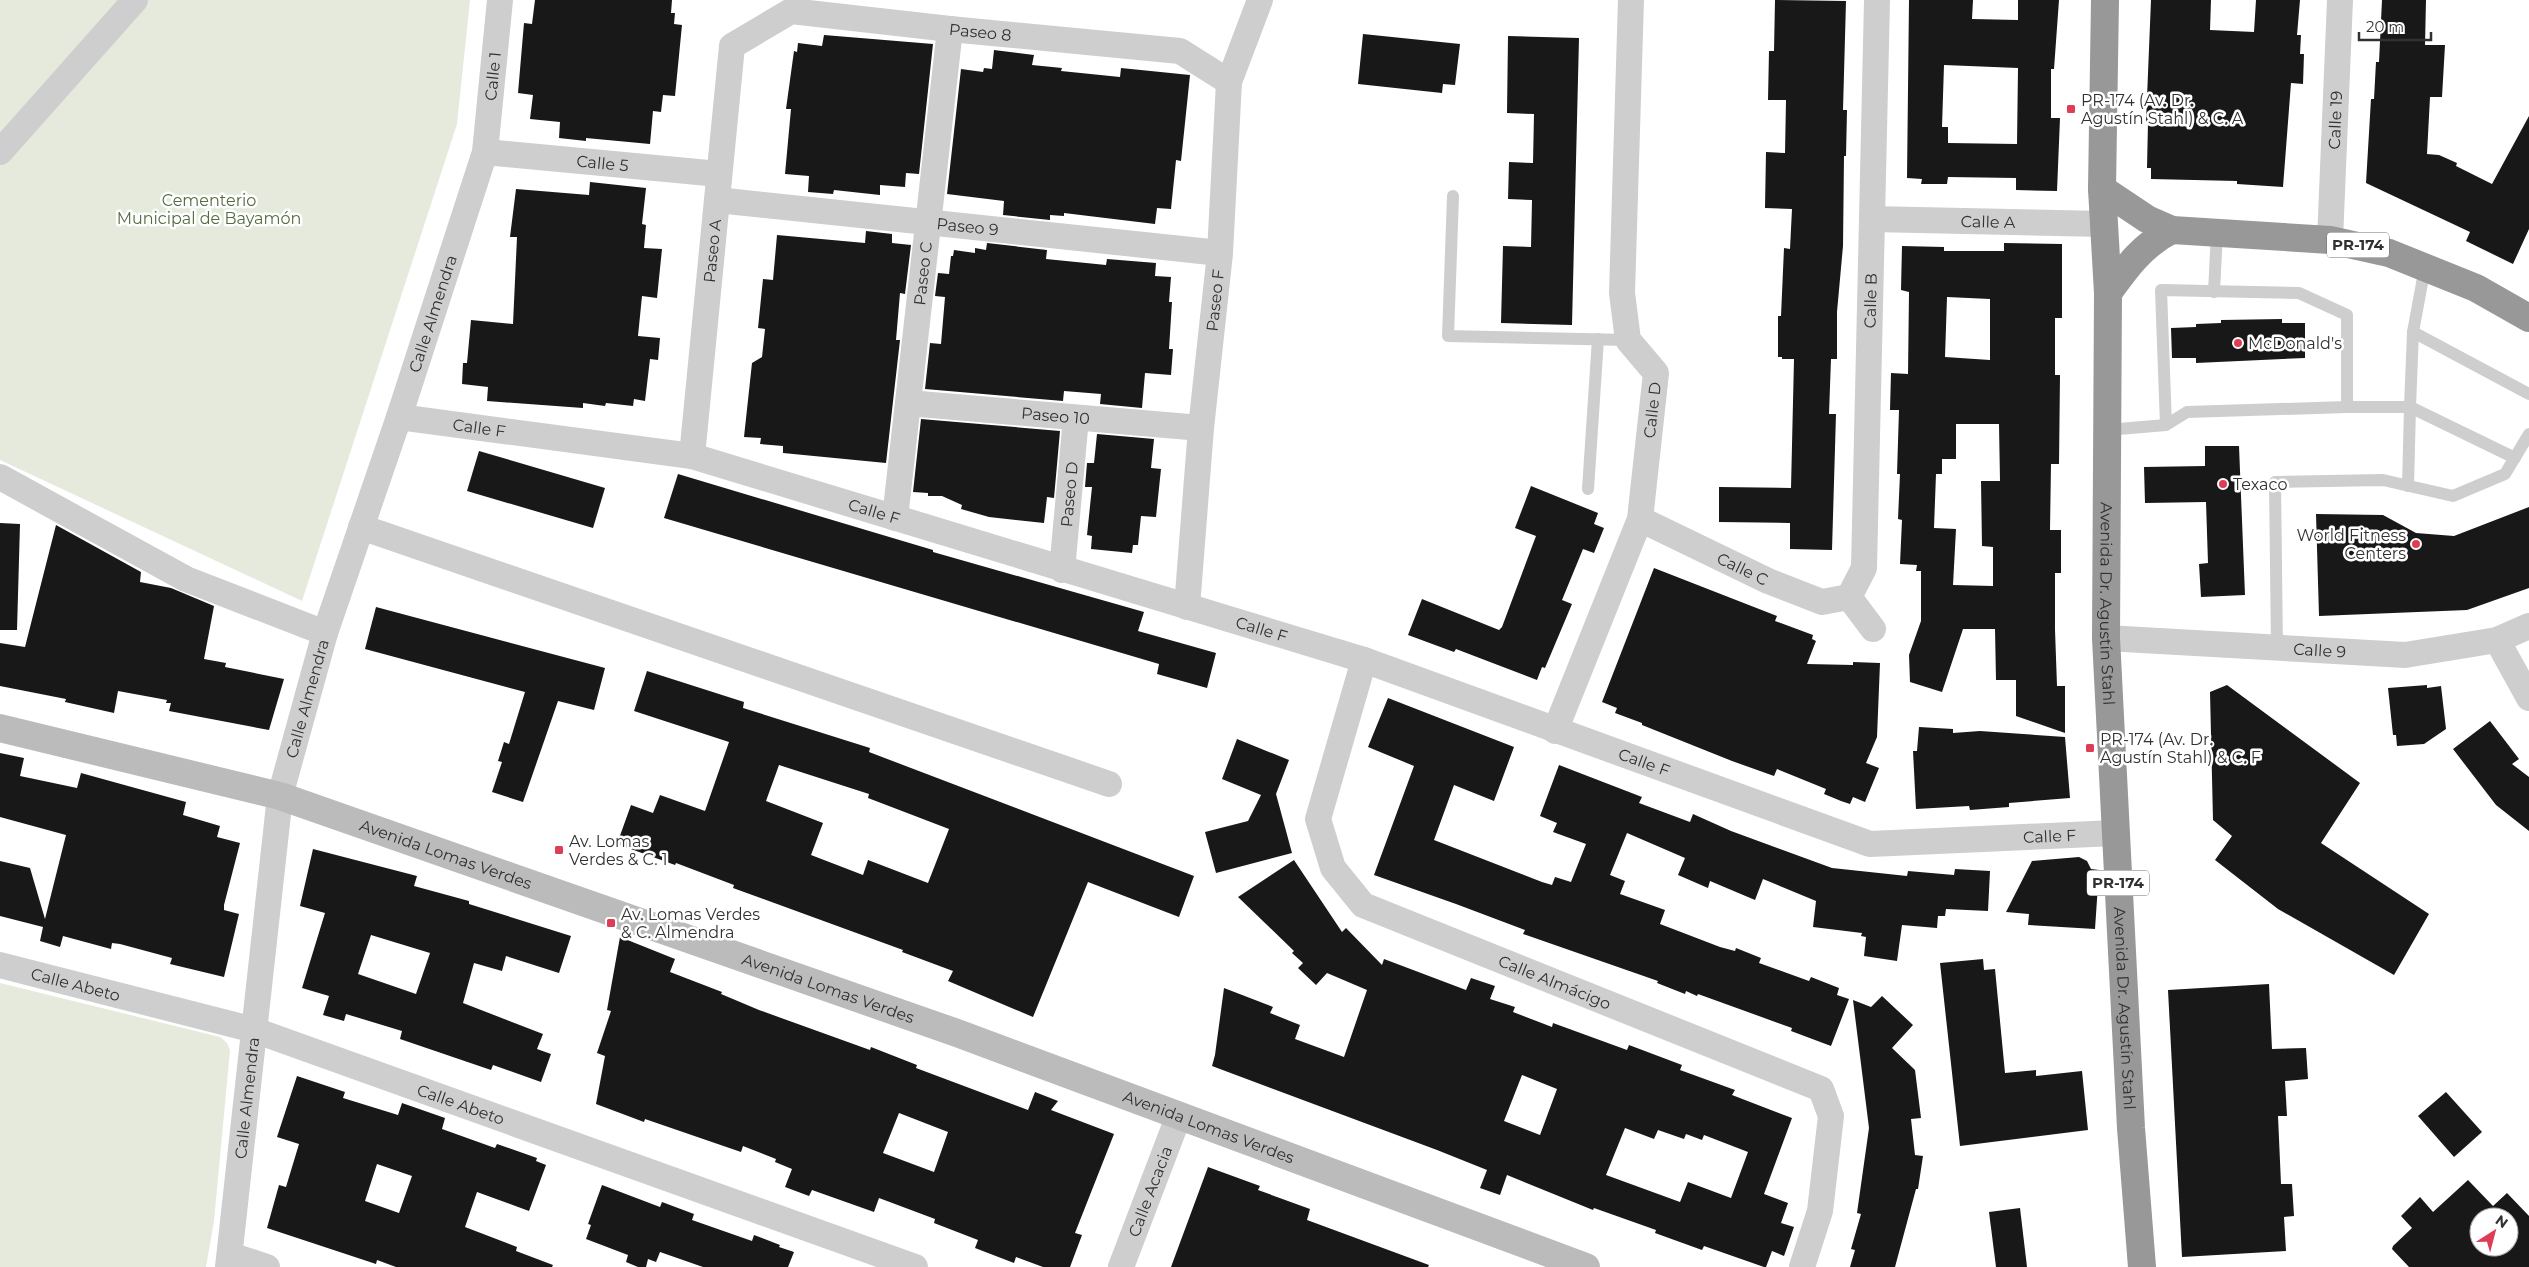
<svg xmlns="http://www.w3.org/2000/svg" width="2529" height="1267" viewBox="0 0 2529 1267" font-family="Montserrat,sans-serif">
  <rect width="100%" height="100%" fill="#fff"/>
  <g fill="#e5eadd">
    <polygon points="0,0 470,0 457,124 302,601 0,460"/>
    <polygon points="0,983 220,1037 227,1043 230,1050 214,1221 206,1267 0,1267"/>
  </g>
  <g fill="#181818" fill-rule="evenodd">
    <polygon points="535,0 672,0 671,13 675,13 674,24 682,25 675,96 663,95 661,112 653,111 650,144 586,138 586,141 559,138 560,122 530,119 533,95 518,93 524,23 532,24"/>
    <polygon points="1775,0 1846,1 1843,110 1847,110 1846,156 1844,156 1843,246 1837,312 1837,359 1831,359 1829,414 1836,414 1832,550 1790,549 1790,523 1719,522 1719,487 1791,488 1794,359 1782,359 1782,357 1778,357 1778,316 1781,316 1784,248 1790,249 1792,209 1765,208 1766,152 1785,153 1786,100 1768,100 1769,51 1774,51"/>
    <path d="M1909,0H1973L1972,19L2018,20V0H2059L2054,69H2051V118H2060L2057,191L2016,190V178L1948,177L1947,184H1921L1922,179L1907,178ZM1944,65L2018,68L2017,144L1948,143V127H1942Z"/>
    <polygon points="2151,0 2211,0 2210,30 2254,32 2256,0 2300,0 2297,35 2301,35 2300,54 2304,54 2303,84 2291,83 2283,187 2237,184 2237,181 2151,179 2151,168 2147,168 2148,122 2146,122"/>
    <polygon points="2382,0 2426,0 2425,45 2445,45 2442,97 2430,97 2427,154 2439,155 2457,163 2456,166 2492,184 2529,116 2529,229 2513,264 2466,241 2470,232 2366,183 2371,99 2374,99 2376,62 2379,62"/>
    <polygon points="1363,34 1460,44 1455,85 1443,84 1442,93 1358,84"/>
    <polygon points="824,35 933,44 919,174 906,173 905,187 880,185 880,195 834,190 833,194 808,192 809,176 785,174 791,109 786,109 794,51 797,52 798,43 822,46"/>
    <polygon points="1508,36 1579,38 1572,325 1501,323 1503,246 1531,247 1532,200 1508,199 1509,162 1533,163 1534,114 1507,113"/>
    <polygon points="994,50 1034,55 1032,65 1062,68 1061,71 1120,77 1121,68 1190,75 1181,161 1176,160 1171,209 1157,208 1155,224 1064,213 1064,216 1050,215 1050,220 1003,215 1004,201 947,194 961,69 983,72 984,68 992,69"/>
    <polygon points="590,182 646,188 642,224 646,225 644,248 662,249 657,298 642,296 638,336 660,338 658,360 650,359 645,401 634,399 633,406 606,403 605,406 583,403 583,408 487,401 488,387 462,384 463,363 467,363 471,320 513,324 517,237 510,237 516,189 589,195"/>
    <polygon points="866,231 892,234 892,243 911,245 905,294 900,293 896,340 900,340 886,463 783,453 783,446 760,444 761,438 744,437 752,363 762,357 765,329 758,328 763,279 773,280 777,235 865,243"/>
    <polygon points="987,243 1047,250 1046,259 1106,265 1107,259 1156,263 1155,276 1171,277 1169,302 1172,302 1169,349 1173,349 1171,375 1145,373 1142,408 1100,404 1101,394 1064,391 1063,401 925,389 930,343 941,344 945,297 935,296 938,273 949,274 951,256 953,256 954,250 975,253 975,248 986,250"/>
    <path d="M2004,243L2062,244V318H2055V375H2060L2059,464H2051L2050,530H2061V573H2055V630L2057,686H2065V733L2016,716V680H1996L1995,629H1963L1942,692L1910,682L1909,655L1921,621V571H1916L1917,565L1900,564L1902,520L1898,519L1900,474H1897L1899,410H1890L1891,373L1908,374L1909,292L1901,290L1902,246L1944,247V251H2004ZM1947,297L1990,299V360L1945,357ZM1956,424H1999L2000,481H1981L1982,546L1993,547V586L1953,585L1956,529L1934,528L1936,474H1942V459H1956Z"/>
    <polygon points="2282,319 2282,323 2305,323 2305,358 2196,363 2196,358 2172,358 2171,328 2196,327 2196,324 2221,323 2221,320"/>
    <polygon points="921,419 1060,431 1054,498 1047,497 1044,523 989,517 961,509 962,505 942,496 928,496 928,493 913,492"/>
    <polygon points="1097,434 1154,439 1151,468 1161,469 1156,517 1141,516 1138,545 1133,545 1132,553 1091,549 1092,536 1087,535 1092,487 1085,487 1087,463 1094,463"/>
    <polygon points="2205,446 2239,446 2245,595 2201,597 2199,564 2208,563 2206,502 2145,503 2144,467 2205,466"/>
    <polygon points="479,451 605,488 593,528 467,491"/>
    <polygon points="678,474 933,550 933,552 1144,612 1138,631 1216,653 1207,688 1157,674 1159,664 664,518"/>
    <polygon points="1531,486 1598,513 1594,524 1604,528 1594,553 1583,549 1562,600 1572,604 1545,668 1542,667 1537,680 1456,649 1454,652 1408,635 1422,599 1499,630 1502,627 1536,536 1515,528"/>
    <polygon points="2529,507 2529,588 2467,610 2319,616 2316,514 2383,515 2416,533 2454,536"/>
    <polygon points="0,523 20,524 17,630 0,630"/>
    <polygon points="56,525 141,572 140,582 171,588 214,606 204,659 226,663 225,667 284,679 269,730 169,711 171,703 166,703 167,700 118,691 114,713 65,702 66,699 0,686 0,643 25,647"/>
    <polygon points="1654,568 1777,616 1775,621 1813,635 1812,639 1816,641 1807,664 1853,665 1853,662 1880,663 1877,737 1866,763 1879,768 1865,802 1853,797 1850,804 1841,801 1824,794 1826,789 1777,769 1774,776 1732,761 1642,725 1642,723 1615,713 1617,708 1602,702"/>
    <polygon points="376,607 605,668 594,710 558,701 523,802 492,792 502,762 498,761 504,742 509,744 525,692 365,649"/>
    <path d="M647,671L744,702L743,708L870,748L869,752L1194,876L1179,917L1088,882L1033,1017L948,981L953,971L902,952L903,950L733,888L734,885L676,863L675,865L617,844L631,805L653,813L660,795L705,811L729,742L634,711ZM779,765L869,794L868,798L949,829L928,883L868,860L863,875L811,855L823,823L766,801Z"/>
    <polygon points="2227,685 2360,783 2321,843 2429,914 2394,975 2278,909 2215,860 2232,836 2213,820 2210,692"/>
    <polygon points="2427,685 2427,688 2441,686 2446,729 2424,744 2397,746 2396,735 2393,735 2388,688"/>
    <polygon points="1388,698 1514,747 1494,801 1454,785 1434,840 1542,882 1552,885 1555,877 1571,882 1586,844 1553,832 1557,823 1540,816 1559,765 1642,797 1639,803 1690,822 1693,814 1731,831 1832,868 1907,876 1908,871 1954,875 1955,869 1990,871 1988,911 1946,909 1945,916 1938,916 1937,928 1902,925 1897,961 1864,956 1866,937 1861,936 1862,933 1813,927 1816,901 1763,879 1755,900 1710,881 1708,888 1678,875 1685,858 1627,833 1610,875 1625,881 1620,894 1665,910 1660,924 1720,947 1735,951 1736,948 1761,958 1759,963 1809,981 1811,977 1839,988 1837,995 1849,999 1831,1046 1791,1031 1792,1028 1698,994 1697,996 1686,991 1685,994 1657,983 1658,981 1523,934 1525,930 1456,904 1374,875 1414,766 1368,747"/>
    <polygon points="2490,721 2519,759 2512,764 2529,777 2529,831 2496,805 2453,749"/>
    <polygon points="1919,727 1953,729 1953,733 1980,731 2065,737 2070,798 2009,803 2009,807 1970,810 1969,806 1916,809 1913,751 1917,751"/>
    <polygon points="1237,739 1289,760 1276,794 1292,853 1216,873 1205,832 1248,821 1261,795 1222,779"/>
    <polygon points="0,753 24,758 20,776 77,788 81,773 186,802 183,815 220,826 217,837 240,843 224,905 224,910 239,914 224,977 170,964 172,958 120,944 112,943 111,949 63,936 60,947 40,941 43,927 0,916 0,861 30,868 45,919 66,835 0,817"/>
    <path d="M313,849L417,876L414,886L469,901V904L571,936L559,973L506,956L502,971L474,963L463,1003L543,1034L537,1049L551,1054L541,1082L493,1065L491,1070L400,1039L402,1031L346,1014L344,1021L323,1015L329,996L302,988L325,913L300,906ZM371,935L430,953L416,994L358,974Z"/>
    <polygon points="2079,857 2087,861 2091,869 2099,870 2095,929 2028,925 2029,914 2006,912 2032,861"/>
    <path d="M1294,860L1342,932L1346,928L1382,965L1384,959L1466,990L1471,978L1495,986L1490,999L1515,1007L1513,1012L1552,1027L1553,1023L1627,1050L1629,1045L1682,1065L1680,1070L1735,1090L1732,1095L1792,1118L1764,1194L1788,1203L1781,1223L1794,1227L1784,1256L1772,1251L1766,1267H1764L1704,1246L1702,1250L1655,1233L1656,1230L1594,1208L1593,1210L1507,1175L1500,1195L1480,1188L1487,1170L1437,1150L1212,1066L1215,1055L1224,988L1273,1007L1270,1013L1300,1025L1295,1039L1344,1057L1367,990L1327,973L1316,985L1298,968L1303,963L1292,953L1294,951L1238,897ZM1522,1075L1557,1089L1540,1135L1504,1121ZM1625,1128L1654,1139L1658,1130L1684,1139L1686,1134L1702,1140L1704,1135L1748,1152L1731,1198L1688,1182L1680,1202L1606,1175Z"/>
    <path d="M620,937L675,959L670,972L722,992L721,994L759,1010L870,1050L871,1047L917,1065L916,1068L1028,1110L1035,1092L1058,1101L1051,1110L1114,1134L1075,1233L1082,1235L1070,1267H1043L1016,1257L1014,1263L975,1248L978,1240L934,1223L935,1219L879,1198L874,1212L812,1190L809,1196L785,1187L792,1169L775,1162L776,1159L743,1146L741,1152L645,1119L644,1122L596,1104L605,1056L597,1053L611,1011L607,1010ZM899,1113L948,1132L934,1172L883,1153Z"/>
    <polygon points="1983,959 1984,970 1995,969 2005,1073 2036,1070 2036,1076 2082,1071 2088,1130 1960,1146 1940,963"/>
    <polygon points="2269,984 2272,1049 2306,1048 2308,1079 2285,1081 2287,1116 2278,1116 2281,1184 2292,1184 2294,1216 2284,1217 2286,1251 2182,1257 2168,990"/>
    <polygon points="1882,996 1913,1025 1892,1048 1915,1070 1921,1118 1911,1119 1915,1155 1923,1156 1918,1189 1916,1189 1895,1267 1850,1267 1855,1250 1851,1249 1861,1214 1857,1213 1869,1128 1853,1000 1871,1007"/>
    <path d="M297,1076L345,1092L343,1098L398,1115L402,1103L445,1118L442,1129L495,1148L497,1144L537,1158L536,1161L546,1165L529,1211L477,1192L465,1227L517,1247L516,1251L553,1265L552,1267H396L377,1260L376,1264L267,1228L279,1185L286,1187L299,1144L277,1137ZM377,1164L412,1176L399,1213L365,1201Z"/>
    <polygon points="2446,1092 2482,1132 2454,1157 2418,1116"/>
    <polygon points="1208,1167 1260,1186 1258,1190 1310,1209 1307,1220 1429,1265 1428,1267 1171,1267"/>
    <path d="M2468,1180L2493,1206L2507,1193L2529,1216V1267H2409L2392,1249L2393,1246L2412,1228L2401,1216L2420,1197L2433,1212ZM2479,1217H2509V1247H2479Z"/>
    <polygon points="602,1185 660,1207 662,1202 694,1214 692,1220 752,1241 754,1235 780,1245 779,1247 794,1252 788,1267 703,1267 660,1252 656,1262 648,1259 646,1267 638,1267 626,1262 628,1255 586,1239 591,1225 588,1224"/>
    <polygon points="2020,1208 2027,1267 1996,1267 1989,1212"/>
  </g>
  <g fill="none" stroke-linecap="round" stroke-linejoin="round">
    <g stroke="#cecece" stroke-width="12">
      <polyline points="1453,196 1448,336 1628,340"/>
      <polyline points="2425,267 2413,332 2529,394"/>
      <polyline points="2214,292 2217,232"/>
      <polyline points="2413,332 2410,407 2515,458"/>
      <polyline points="2347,407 2410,407 2408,486"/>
      <polyline points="2107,430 2166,425 2161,290 2299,293 2347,315 2347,407 2187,412 2166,425"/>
      <polyline points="1588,489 1598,339"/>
      <polyline points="2277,648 2275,482 2383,480 2453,496 2505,474 2529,434"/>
    </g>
    <g stroke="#cecece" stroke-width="26">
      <polyline points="0,152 135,0"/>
      <path id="s1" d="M485,152L719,174"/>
      <path id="s2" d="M717,200L1220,253"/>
      <path id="s3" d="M1872,219L2104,224"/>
      <path id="s4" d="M2330,240L2340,0"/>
      <path id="s5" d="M908,403L1201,428"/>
      <path id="s6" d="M399,417L692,456L1364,660L1870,844L2115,833"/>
      <path id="s7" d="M692,456L732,46L791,11L950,29L1180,51L1229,82"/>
      <polyline points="0,477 186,579 325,633"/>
      <path id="s8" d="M895,518L950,29"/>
      <path id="s9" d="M1640,519L1768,581L1822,602L1849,597"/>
      <polyline points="361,527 1109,784"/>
      <path id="s10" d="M1062,570L1076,418"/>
      <path id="s11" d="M1849,597L1864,568L1877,0"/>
      <polyline points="1849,597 1873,629"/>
      <path id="s12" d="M1187,607L1201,428L1220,253L1229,82L1260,0"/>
      <path id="s13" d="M2106,638L2405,655L2497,640L2529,626"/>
      <polyline points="2497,640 2529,698"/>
      <path id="s14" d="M1364,660L1318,819L1333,868L1363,905L1821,1089L1831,1116L1820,1211L1802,1267"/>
      <path id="s15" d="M1555,731L1640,519L1656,373L1628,340L1622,293L1631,0"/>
      <path id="s16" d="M0,965L254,1030L915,1267"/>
      <polyline points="230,1255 267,1267"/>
      <path id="s17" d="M228,1267L280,796L325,633L399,417L485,152L500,0"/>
      <path id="s18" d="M1121,1267L1179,1115"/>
    </g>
    <path stroke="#bbb" stroke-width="28" id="s19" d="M0,728L280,796L957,1033L1586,1267"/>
    <g stroke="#989898" stroke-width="28">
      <path id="s20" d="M2105,0L2102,189L2108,293L2106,638L2131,1128L2142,1267"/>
      <polyline points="2102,189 2147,219 2172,230 2330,240 2389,253 2476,288 2529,318"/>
      <path d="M2108,293C2126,268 2143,244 2172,230"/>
    </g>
  </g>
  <g fill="#de3e55" stroke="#fff" stroke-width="2">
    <rect x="2066" y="104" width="10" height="10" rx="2.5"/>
    <circle cx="2238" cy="343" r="5"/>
    <circle cx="2223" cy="484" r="5"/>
    <circle cx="2416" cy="544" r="5"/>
    <rect x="2085" y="743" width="10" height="10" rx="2.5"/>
    <rect x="554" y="845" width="10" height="10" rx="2.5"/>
    <rect x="606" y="918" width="10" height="10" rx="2.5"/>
  </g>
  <g text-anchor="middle" stroke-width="5" stroke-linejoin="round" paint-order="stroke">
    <g fill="#fff" stroke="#6f6f6f" stroke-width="1">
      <rect x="2327" y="232.5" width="62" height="25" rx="4"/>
      <rect x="2087" y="870.5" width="62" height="25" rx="4"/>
    </g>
    <g font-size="15" font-weight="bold" fill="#313131">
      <text x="2358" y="250">PR-174</text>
      <text x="2118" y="888">PR-174</text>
    </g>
    <g font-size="16" fill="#313131" stroke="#fff">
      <text dy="6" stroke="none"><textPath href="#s7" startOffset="671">Paseo 8</textPath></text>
      <text dy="6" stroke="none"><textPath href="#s17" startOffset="1226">Calle 1</textPath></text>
      <text dy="6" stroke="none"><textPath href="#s4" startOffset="120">Calle 19</textPath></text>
      <text dy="6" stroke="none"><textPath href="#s1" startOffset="118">Calle 5</textPath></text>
      <text dy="6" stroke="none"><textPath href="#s3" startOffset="116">Calle A</textPath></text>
      <text dy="6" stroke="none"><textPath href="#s2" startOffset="252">Paseo 9</textPath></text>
      <text dy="6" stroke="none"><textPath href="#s7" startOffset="206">Paseo A</textPath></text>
      <text dy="6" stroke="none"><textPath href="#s8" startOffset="246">Paseo C</textPath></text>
      <text dy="6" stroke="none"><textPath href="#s11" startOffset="300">Calle B</textPath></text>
      <text dy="6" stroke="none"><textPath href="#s12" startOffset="308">Paseo F</textPath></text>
      <text dy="6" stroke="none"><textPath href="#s17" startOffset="980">Calle Almendra</textPath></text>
      <text dy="6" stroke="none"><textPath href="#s15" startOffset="338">Calle D</textPath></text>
      <text dy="6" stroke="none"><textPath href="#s5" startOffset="148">Paseo 10</textPath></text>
      <text dy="6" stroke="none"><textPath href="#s6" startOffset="81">Calle F</textPath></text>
      <text dy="6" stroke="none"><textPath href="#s10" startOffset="76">Paseo D</textPath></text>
      <text dy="6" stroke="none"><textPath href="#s6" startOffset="486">Calle F</textPath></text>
      <text dy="6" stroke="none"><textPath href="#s9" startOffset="114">Calle C</textPath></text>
      <text dy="6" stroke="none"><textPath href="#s20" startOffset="604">Avenida Dr. Agustín Stahl</textPath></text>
      <text dy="6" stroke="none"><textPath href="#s6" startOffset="891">Calle F</textPath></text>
      <text dy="6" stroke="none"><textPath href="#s13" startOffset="214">Calle 9</textPath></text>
      <text dy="6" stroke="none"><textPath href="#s17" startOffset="575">Calle Almendra</textPath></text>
      <text dy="6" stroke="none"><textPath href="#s6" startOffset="1296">Calle F</textPath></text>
      <text dy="6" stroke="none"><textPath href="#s6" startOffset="1716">Calle F</textPath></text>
      <text dy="6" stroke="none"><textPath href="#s19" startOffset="464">Avenida Lomas Verdes</textPath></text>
      <text dy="6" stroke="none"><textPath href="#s14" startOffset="471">Calle Almácigo</textPath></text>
      <text dy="6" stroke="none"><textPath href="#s16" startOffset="78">Calle Abeto</textPath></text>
      <text dy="6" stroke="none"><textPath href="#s19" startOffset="869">Avenida Lomas Verdes</textPath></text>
      <text dy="6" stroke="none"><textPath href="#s20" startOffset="1009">Avenida Dr. Agustín Stahl</textPath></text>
      <text dy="6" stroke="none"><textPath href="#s17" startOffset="170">Calle Almendra</textPath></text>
      <text dy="6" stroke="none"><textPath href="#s16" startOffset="482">Calle Abeto</textPath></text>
      <text dy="6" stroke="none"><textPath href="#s19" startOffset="1274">Avenida Lomas Verdes</textPath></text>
      <text dy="6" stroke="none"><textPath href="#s18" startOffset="81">Calle Acacia</textPath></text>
    </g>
    <g font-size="16" fill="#313131" stroke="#fff" text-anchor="start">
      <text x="2081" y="106">PR-174 (Av. Dr.<tspan x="2081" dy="18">Agustín Stahl) &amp; C. A</tspan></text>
      <text x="2248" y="349">McDonald's</text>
      <text x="2233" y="490">Texaco</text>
      <text x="2406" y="541" text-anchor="end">World Fitness<tspan x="2406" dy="18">Centers</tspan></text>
      <text x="2100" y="745">PR-174 (Av. Dr.<tspan x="2100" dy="18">Agustín Stahl) &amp; C. F</tspan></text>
      <text x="569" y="847">Av. Lomas<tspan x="569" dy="18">Verdes &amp; C. 1</tspan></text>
      <text x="621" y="920">Av. Lomas Verdes<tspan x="621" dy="18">&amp; C. Almendra</tspan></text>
    </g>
    <g font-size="16" fill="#576b40" stroke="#fff">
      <text x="209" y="206">Cementerio<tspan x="209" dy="18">Municipal de Bayamón</tspan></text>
    </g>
  </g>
  <g transform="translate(2494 1232) rotate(36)"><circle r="24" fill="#ffffff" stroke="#adadad"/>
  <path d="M0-4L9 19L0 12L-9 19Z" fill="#de3e55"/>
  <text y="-8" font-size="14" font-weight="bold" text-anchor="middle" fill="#313131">N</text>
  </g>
  <path d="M2359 32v8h72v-8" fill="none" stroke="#313131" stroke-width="2.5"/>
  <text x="2366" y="32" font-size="15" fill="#313131" stroke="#ffffff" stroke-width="4" paint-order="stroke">20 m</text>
</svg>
